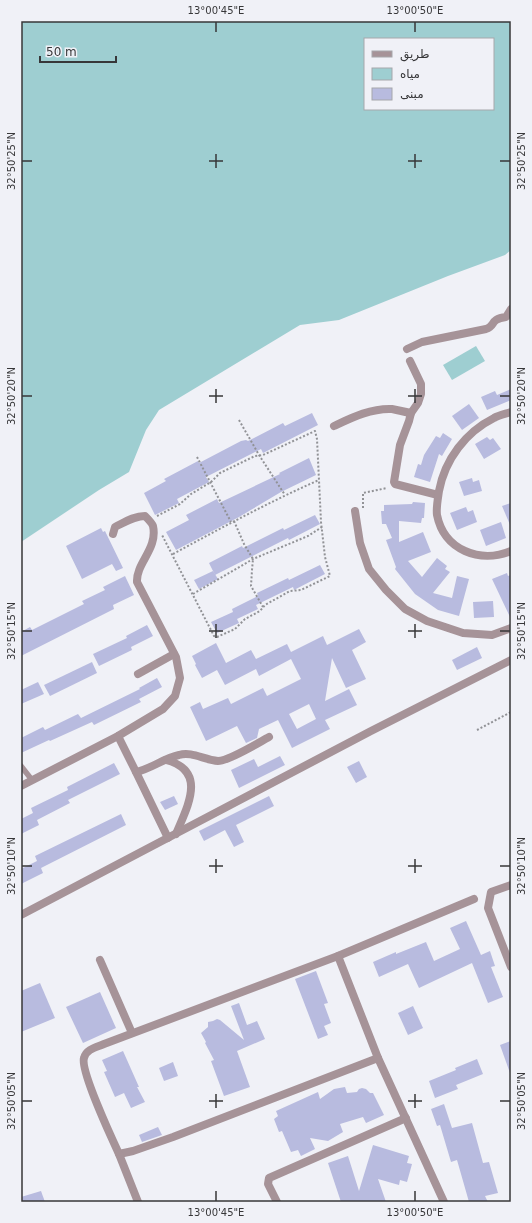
<svg xmlns="http://www.w3.org/2000/svg" width="532" height="1223" viewBox="0 0 532 1223" font-family="'DejaVu Sans','Noto Naskh Arabic',sans-serif">
  <rect width="100%" height="100%" fill="#f0f1f7"/>
  <g fill="#9eced1" fill-rule="evenodd">
    <path d="M21,21H511V250L505,255L448,276L339,320L300,325L159,410L146,430L129,472L99,490L21,542ZM365,39H493V109H365Z"/>
    <polygon points="476,346 485,361 452,380 443,365"/>
  </g>
  <g fill="#b8bbdf" fill-rule="evenodd">
    <polygon points="511,389 511,400 487,410 481,397 495,391 497,395"/>
    <polygon points="469,404 479,418 462,430 452,416"/>
    <polygon points="312,413 318,425 263,453 261,449 206,477 209,482 177,499 179,503 155,515 144,493 166,481 164,479 198,461 199,463 241,441 246,440 248,441 283,423 285,426"/>
    <polygon points="443,433 452,439 442,456 439,454 430,482 414,477 418,464 421,465 424,455 436,436 440,438"/>
    <polygon points="487,437 490,440 493,438 501,449 484,459 475,444"/>
    <polygon points="309,458 316,475 281,492 239,517 176,550 166,532 189,520 186,515 217,499 219,503 280,474 279,473"/>
    <polygon points="472,478 473,482 479,480 482,491 464,496 459,482"/>
    <polygon points="413,502 425,503 424,518 422,518 421,523 399,521 399,542 423,532 431,552 408,561 422,577 437,558 447,566 445,569 450,572 433,593 452,598 457,576 469,579 459,616 438,610 415,594 395,569 396,567 386,540 392,538 386,524 382,524 381,511 384,511 384,505 412,504"/>
    <polygon points="511,503 511,527 502,506"/>
    <polygon points="466,507 468,512 473,510 477,522 457,530 450,513"/>
    <polygon points="315,515 320,524 289,540 288,538 215,575 209,563 242,546 243,548 283,528 284,530"/>
    <polygon points="501,522 506,538 486,546 480,530"/>
    <polygon points="101,528 103,532 105,531 123,568 116,571 112,564 82,579 66,546"/>
    <polygon points="320,565 325,574 294,590 293,587 256,605 258,609 237,619 239,623 217,633 211,622 233,612 232,609 258,596 257,593 288,578 289,580"/>
    <polygon points="213,571 218,579 199,589 194,580"/>
    <polygon points="507,573 508,576 511,575 511,619 492,579"/>
    <polygon points="125,576 134,595 113,605 114,609 21,656 21,632 30,627 32,630 84,604 82,601 105,590 103,587"/>
    <polygon points="493,601 494,617 474,618 473,602"/>
    <polygon points="147,625 153,636 131,647 132,650 99,666 93,654 127,638 126,636"/>
    <path d="M359,629L366,642L352,650L366,679L346,688L332,658L325,701L349,689L357,705L325,720L330,729L292,748L278,720L259,729L257,738L246,743L237,726L206,741L190,707L200,702L203,709L228,698L231,704L263,688L267,696L301,679L291,659L259,676L256,669L225,685L217,670L202,678L195,665L196,664L192,656L216,643L226,663L251,650L256,659L287,644L291,652L323,636L327,645ZM309,704L316,719L297,729L289,714Z"/>
    <polygon points="477,647 482,658 457,670 452,660"/>
    <polygon points="92,662 97,673 50,696 44,685"/>
    <polygon points="157,678 162,687 139,699 141,702 94,725 92,722 50,741 49,740 21,753 21,738 43,727 45,730 78,714 81,718 140,689 139,688"/>
    <polygon points="38,682 44,694 21,704 21,690"/>
    <polygon points="280,756 285,765 239,788 231,770 254,759 258,767"/>
    <polygon points="359,761 367,777 356,783 347,767"/>
    <polygon points="114,763 120,774 68,800 70,803 37,820 39,825 21,834 21,819 33,813 31,808 68,790 67,787"/>
    <polygon points="174,796 178,804 165,810 160,802"/>
    <polygon points="269,796 274,806 236,825 244,842 234,847 225,830 204,841 199,831"/>
    <polygon points="121,814 126,825 41,868 43,873 21,884 21,869 37,861 35,856"/>
    <polygon points="466,921 481,955 490,951 495,966 491,967 503,997 488,1003 472,963 419,988 408,964 379,977 373,962 396,952 396,954 426,942 434,961 460,949 450,928"/>
    <polygon points="316,971 328,1003 324,1004 331,1023 324,1026 328,1035 318,1039 295,979"/>
    <polygon points="40,983 55,1018 21,1032 21,991"/>
    <polygon points="100,992 116,1028 83,1043 66,1007"/>
    <polygon points="239,1003 247,1025 257,1021 265,1039 237,1051 250,1087 224,1096 211,1061 214,1060 205,1043 206,1042 201,1033 208,1027 208,1022 213,1021 217,1019 220,1020 244,1040 231,1006"/>
    <polygon points="413,1006 423,1028 408,1035 398,1013"/>
    <polygon points="511,1041 511,1073 510,1073 500,1045"/>
    <polygon points="123,1051 139,1087 137,1087 145,1102 131,1108 124,1093 115,1097 104,1072 107,1071 102,1060"/>
    <polygon points="477,1059 483,1074 456,1085 458,1089 435,1098 429,1081 456,1070 455,1068"/>
    <polygon points="173,1062 178,1076 164,1081 159,1068"/>
    <polygon points="345,1087 347,1093 357,1092 359,1089 362,1088 366,1089 370,1093 373,1093 384,1115 366,1123 363,1117 340,1124 343,1132 328,1141 310,1138 315,1149 301,1156 298,1150 291,1152 282,1131 279,1132 274,1119 278,1116 276,1111 318,1092 320,1099 334,1089"/>
    <polygon points="444,1104 452,1128 472,1123 483,1163 489,1162 498,1193 485,1196 488,1202 469,1202 457,1160 451,1162 440,1125 437,1126 431,1109"/>
    <polygon points="158,1127 162,1135 142,1142 139,1135"/>
    <polygon points="373,1145 409,1156 407,1163 412,1164 407,1182 400,1180 399,1185 378,1179 386,1202 341,1202 328,1163 348,1156 359,1191"/>
    <polygon points="41,1191 45,1202 21,1202 21,1197"/>
  </g>
  <g fill="none" stroke-linecap="round" stroke-linejoin="round">
    <g stroke="#919296" stroke-width="2" stroke-dasharray="2 2" stroke-linecap="butt">
      <polyline points="239,420 259,455 285,495"/>
      <polyline points="197,457 231,522"/>
      <polyline points="363,508 363,493 387,488"/>
      <polyline points="157,516 180,504 191,494 211,482 220,473 255,456 263,455 315,431 317,439 321,522 325,557 330,576 301,590 290,591 265,605 260,611 245,619 235,629 217,637 214,636 162,535"/>
      <polyline points="234,521 244,544 253,559 252,570 251,586 263,607"/>
      <path d="M173,554C221,528 269,502 319,480"/>
      <polyline points="193,594 253,559 308,536 322,527"/>
      <polyline points="477,730 511,712"/>
    </g>
    <polyline stroke="#a69398" stroke-width="5.5" points="21,766 32,780"/>
    <g stroke="#a69398" stroke-width="8">
      <path d="M407,349L422,342L486,329C496,326 489,319 506,317L511,309"/>
      <polyline points="410,361 421,384 421,394 418,403 411,413 409,421 400,445 394,482 395,484 438,495"/>
      <path d="M511,412C505,414 499,415 494,418C466,432 445,459 439,491C438,498 436,508 437,515C444,550 480,564 511,551"/>
      <path d="M334,426C351,418 371,408 392,409C398,410 404,412 411,413"/>
      <polyline points="355,511 360,543 369,569 386,590 405,609 427,621 463,633 492,635 511,628"/>
      <polyline points="138,674 174,654"/>
      <path d="M118,736L136,772C151,769 164,758 179,755C192,751 204,760 218,761C229,761 258,743 269,737"/>
      <path d="M166,760C208,771 187,807 176,834"/>
      <polyline points="136,772 168,838"/>
      <path d="M21,786L118,736L163,709L175,696L180,678L176,657L137,582C136,563 158,549 153,526C152,523 148,519 145,516C134,516 125,522 115,527L113,534"/>
      <polyline points="511,885 491,892 488,908 511,967"/>
      <polyline points="21,915 371,731 511,660"/>
      <polyline points="338,956 378,1058 444,1202"/>
      <polyline points="100,960 132,1033"/>
      <path d="M378,1058L173,1137L133,1151L119,1154C112,1139 80,1070 84,1058C86,1049 97,1047 104,1044L338,956L474,899"/>
      <polyline points="119,1154 138,1202"/>
      <polyline points="277,1202 268,1184 269,1178 406,1118"/>
    </g>
  </g>
  <path fill="none" stroke="#373739" stroke-width="1.5" d="M216,22V32M415,22V32M216,154V168M415,154V168M22,161H32M209,161H223M408,161H422M500,161H510M216,389V403M415,389V403M22,396H32M209,396H223M408,396H422M500,396H510M216,624V638M415,624V638M22,631H32M209,631H223M408,631H422M500,631H510M216,859V873M415,859V873M22,866H32M209,866H223M408,866H422M500,866H510M216,1094V1108M415,1094V1108M22,1101H32M209,1101H223M408,1101H422M500,1101H510M216,1191V1201M415,1191V1201"/>
  <rect width="532" height="1223" fill="none" stroke="#f0f1f7" stroke-width="44"/>
  <rect x="364" y="38" width="130" height="72" fill="#f0f1f7" stroke="#a6a7ab"/>
  <rect x="372" y="51" width="20" height="6" fill="#a69398" stroke="#a6a7ab"/>
  <text x="400" y="58" font-size="12" fill="#373739">طريق</text>
  <rect x="372" y="68" width="20" height="12" fill="#9eced1" stroke="#a6a7ab"/>
  <text x="400" y="78" font-size="12" fill="#373739">مياه</text>
  <rect x="372" y="88" width="20" height="12" fill="#b8bbdf" stroke="#a6a7ab"/>
  <text x="400" y="98" font-size="12" fill="#373739">مبنى</text>
  <path d="M40 56v6h76v-6" fill="none" stroke="#373739" stroke-width="2"/>
  <text x="46" y="56" font-size="12" fill="#373739" stroke="#f0f1f7" stroke-width="3" paint-order="stroke">50 m</text>
  <rect x="22" y="22" width="488" height="1179" fill="none" stroke="#373739" stroke-width="1.5"/>
  <g font-size="10" text-anchor="middle" fill="#373739">
    <text x="216" y="14">13°00'45"E</text>
    <text x="415" y="14">13°00'50"E</text>
    <text transform="translate(11 161) rotate(-90)" y="4">32°50'25"N</text>
    <text transform="translate(521 161) rotate(-90)" y="4">32°50'25"N</text>
    <text transform="translate(11 396) rotate(-90)" y="4">32°50'20"N</text>
    <text transform="translate(521 396) rotate(-90)" y="4">32°50'20"N</text>
    <text transform="translate(11 631) rotate(-90)" y="4">32°50'15"N</text>
    <text transform="translate(521 631) rotate(-90)" y="4">32°50'15"N</text>
    <text transform="translate(11 866) rotate(-90)" y="4">32°50'10"N</text>
    <text transform="translate(521 866) rotate(-90)" y="4">32°50'10"N</text>
    <text transform="translate(11 1101) rotate(-90)" y="4">32°50'05"N</text>
    <text transform="translate(521 1101) rotate(-90)" y="4">32°50'05"N</text>
    <text x="216" y="1216">13°00'45"E</text>
    <text x="415" y="1216">13°00'50"E</text>
  </g>
</svg>
